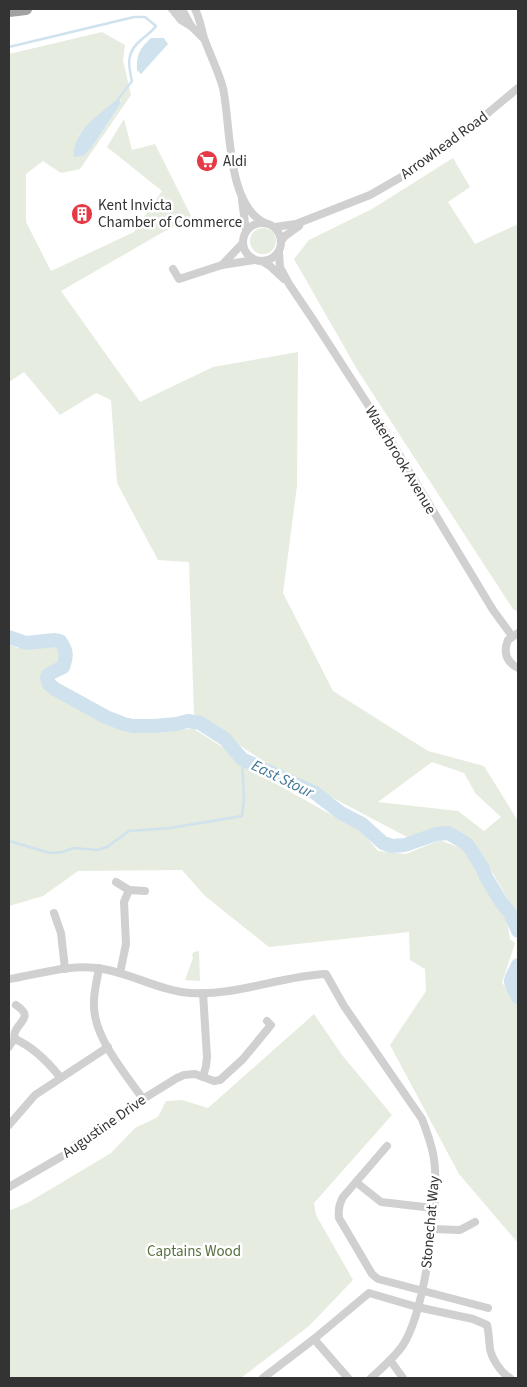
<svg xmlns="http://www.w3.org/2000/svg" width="527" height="1387" viewBox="0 0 527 1387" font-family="'Source Sans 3',sans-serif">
  <rect width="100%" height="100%" fill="#fff"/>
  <g fill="#e6ecdf" fill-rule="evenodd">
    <path d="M102,32L125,45L123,60L131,95L80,169L61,173L43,161L26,174V222L51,271L134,232L162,191L107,147L124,119L132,150L155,144L191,216L61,291L140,402L213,367L298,352L297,486L283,593L333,691L428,751L484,766L518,821V917L476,844L438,827L409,838L263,761L194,714L189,562L158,560L117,483L111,400L96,393L60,415L24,372L9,382V54ZM120,98L121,103L92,147L78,136ZM432,762L464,773L476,794L501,817L484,831L458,811L378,802Z"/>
    <polygon points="453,158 470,187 448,202 475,244 518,224 518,612 513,609 358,371 294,259 309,240 372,209"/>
    <circle cx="263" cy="241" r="13"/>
    <polygon points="9,644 17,648 56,645 61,657 59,664 45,668 41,678 56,697 127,731 194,729 227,750 246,767 362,832 378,851 406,854 440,840 463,849 506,915 510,939 515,943 502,983 518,1002 518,1243 459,1174 390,1045 426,991 425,969 410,960 409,932 269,947 205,896 182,870 78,871 43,896 9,906"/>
    <polygon points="199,951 200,981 185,980 193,958 192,955 194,952"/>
    <polygon points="314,1014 342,1055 392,1115 314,1203 316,1215 353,1280 309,1326 241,1378 9,1378 9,1211 29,1202 111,1153 135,1128 158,1117 166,1101 182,1100 208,1108"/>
  </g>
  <g fill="#cfe2ee">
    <path d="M151,38H164L168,44L141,74L137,70C136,55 140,48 151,38Z"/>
    <path d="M119,98L121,103L92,147L83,156L74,157C72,131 101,113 119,98Z"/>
  </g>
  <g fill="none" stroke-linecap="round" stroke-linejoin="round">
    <g stroke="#cfe2ee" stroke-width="2.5">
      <path d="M9,47L134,17H145L156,26C152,32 146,35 141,40C126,52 128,65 132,81L119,98"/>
      <polyline points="9,841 50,853 63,852 73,848 97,850 107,847 129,831 170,828 242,816 244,798 242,759"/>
    </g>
    <g stroke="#cfe2ee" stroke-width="14">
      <path d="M9,637L26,643L55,640L60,641C67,650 67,656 63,667L49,674L47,678L49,684L55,689L106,717L124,724L133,726H155L176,724L188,721L200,723L225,739L242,759L315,793L341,813L362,824L383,843L392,846L405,845L436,834L448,833L467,844L472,851L483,869L486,877L501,902L510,913L518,931"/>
      <path d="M518,965C509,984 508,978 518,997"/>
    </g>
    <g stroke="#d0d0d0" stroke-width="8">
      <polyline points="172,9 181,20 191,26"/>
      <polyline points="182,9 191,26 204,39"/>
      <path d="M195,9C200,19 201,28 204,38C210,55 218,70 223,88C231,124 226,205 265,223"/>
      <polyline points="242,200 246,231"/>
      <circle cx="262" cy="242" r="19"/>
      <polyline points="275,227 296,224 370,195 417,168 464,133 518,88"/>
      <polyline points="281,241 285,236 299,226"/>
      <polyline points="279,252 280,267 289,284 312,318 383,428 493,610 512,636"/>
      <polyline points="262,261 270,266 284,279"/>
      <polyline points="222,265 242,244"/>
      <polyline points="173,269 179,279 222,265 254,260"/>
      <path d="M518,633L508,640C503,652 506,662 518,668"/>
      <polyline points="116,882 129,890 145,891"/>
      <polyline points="54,913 61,933 65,969"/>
      <path d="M99,968C97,981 93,994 94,1007C95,1039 125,1073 143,1099"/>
      <polyline points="120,973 126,944 124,902 129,890"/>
      <path d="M9,979C40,974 71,963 103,969C133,974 160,991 191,993C236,996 281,976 326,974L344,1006L422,1119C427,1132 432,1145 434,1159C440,1199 425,1311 403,1345C395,1357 382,1368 371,1378"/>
      <path d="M15,1039C33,1047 48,1062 60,1077"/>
      <path d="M9,1047C10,1044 12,1042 14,1040C15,1038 14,1034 15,1032C19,1021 34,1017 16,1005"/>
      <polyline points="203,1077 206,1066 207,1057 203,993"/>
      <polyline points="9,1125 35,1095 108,1047"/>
      <path d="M387,1146L343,1197C339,1204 338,1210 339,1218L372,1274L378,1279L488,1308"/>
      <polyline points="356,1182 381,1202 433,1208"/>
      <polyline points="9,1187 66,1154 75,1145 116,1119 143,1099 177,1078 184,1075 195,1074 214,1081 220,1080 243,1059 271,1025 267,1021"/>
      <polyline points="431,1229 460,1230 475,1222"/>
      <polyline points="314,1339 348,1378"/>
      <polyline points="390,1360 403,1378"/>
      <path d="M263,1378L314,1339L369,1293L417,1307L473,1319L487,1325C489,1333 489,1341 490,1349C492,1359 501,1373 510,1378"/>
    </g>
    <polyline stroke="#a2a2a2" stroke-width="12" points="9,11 26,9"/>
  </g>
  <defs>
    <g id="supermarket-disc" transform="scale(1.125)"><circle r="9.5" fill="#e63946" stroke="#fff"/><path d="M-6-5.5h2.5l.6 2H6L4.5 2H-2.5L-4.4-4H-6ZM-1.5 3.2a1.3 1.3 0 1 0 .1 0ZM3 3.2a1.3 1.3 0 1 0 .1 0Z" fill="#fff"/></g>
    <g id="building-disc" transform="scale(1.125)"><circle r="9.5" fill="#e63946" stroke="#fff"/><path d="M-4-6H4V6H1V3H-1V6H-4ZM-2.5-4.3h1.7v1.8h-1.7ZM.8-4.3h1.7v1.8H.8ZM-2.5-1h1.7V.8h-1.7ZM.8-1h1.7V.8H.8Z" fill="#fff"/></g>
  </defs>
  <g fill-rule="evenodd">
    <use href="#supermarket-disc" x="207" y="161"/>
    <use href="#building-disc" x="82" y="214"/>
  </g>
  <g text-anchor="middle" stroke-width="5" stroke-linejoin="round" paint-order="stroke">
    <g font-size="15" fill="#333" stroke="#fff">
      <text transform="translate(444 145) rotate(-36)" y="5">Arrowhead Road</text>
      <text transform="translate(401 460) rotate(59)" y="5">Waterbrook Avenue</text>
      <text transform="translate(104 1126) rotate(-35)" y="5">Augustine Drive</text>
      <text transform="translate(430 1222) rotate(-85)" y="5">Stonechat Way</text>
    </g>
    <g font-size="15" fill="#333" stroke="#fff" text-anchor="start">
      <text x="223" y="166">Aldi</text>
      <text x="98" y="210">Kent Invicta<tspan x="98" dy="17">Chamber of Commerce</tspan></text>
    </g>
    <g font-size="15" fill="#56703f" stroke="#fff">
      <text x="194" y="1256">Captains Wood</text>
    </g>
    <g font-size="16" font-style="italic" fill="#3f7597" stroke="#fff">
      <text transform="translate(283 778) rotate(26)" y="6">East Stour</text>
    </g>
  </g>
  <rect width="527" height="1387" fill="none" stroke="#333333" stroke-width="20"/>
</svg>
